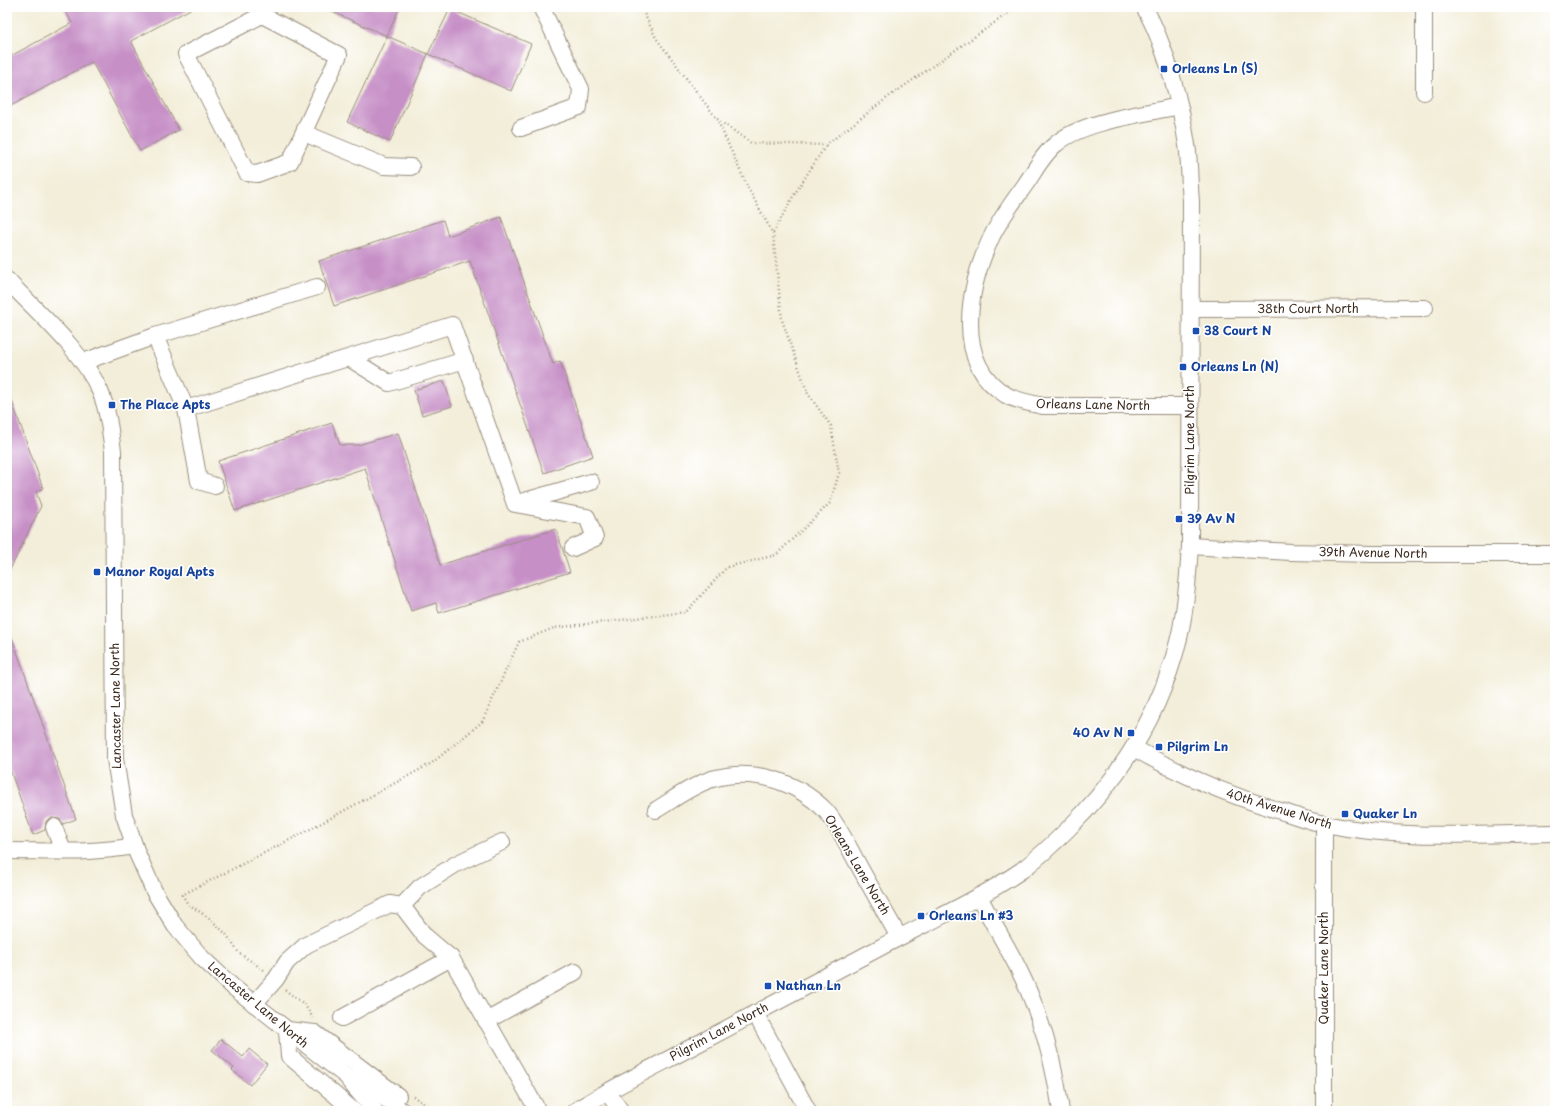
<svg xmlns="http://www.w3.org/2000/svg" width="1562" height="1118" viewBox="0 0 1562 1118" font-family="'Playpen Sans',sans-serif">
  <rect width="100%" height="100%" fill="#fff"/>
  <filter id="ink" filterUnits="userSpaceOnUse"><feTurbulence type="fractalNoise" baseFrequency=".025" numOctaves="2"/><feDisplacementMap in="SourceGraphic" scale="8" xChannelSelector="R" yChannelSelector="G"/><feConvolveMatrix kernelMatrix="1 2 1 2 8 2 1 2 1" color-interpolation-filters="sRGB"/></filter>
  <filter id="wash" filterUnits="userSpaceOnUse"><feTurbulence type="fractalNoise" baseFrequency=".012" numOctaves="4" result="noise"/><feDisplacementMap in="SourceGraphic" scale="16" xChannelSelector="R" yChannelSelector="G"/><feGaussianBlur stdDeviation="0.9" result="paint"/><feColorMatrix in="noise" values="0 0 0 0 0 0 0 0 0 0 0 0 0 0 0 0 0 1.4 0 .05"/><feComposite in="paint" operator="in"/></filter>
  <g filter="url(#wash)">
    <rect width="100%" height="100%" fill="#f3eed9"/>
    <g id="blocks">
      <g fill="#c68fc6">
        <polygon points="63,7 194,7 131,41 179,130 140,151 92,62 7,108 7,58 72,23"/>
        <polygon points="321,7 400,7 387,36"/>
        <polygon points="450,9 531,44 511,91 428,54"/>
        <polygon points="387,36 428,54 390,142 347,122"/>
        <polygon points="501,217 553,364 560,361 593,456 544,473 470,261 334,306 319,261 443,220 448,236"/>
        <polygon points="444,381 452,406 422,415 414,390"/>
        <polygon points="7,393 9,393 43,488 36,492 41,506 7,576"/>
        <polygon points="332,423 340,445 358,445 398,433 440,565 556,529 570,572 439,613 436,603 411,611 365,468 235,511 218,461"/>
        <polygon points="7,629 9,629 76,819 63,824 60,819 51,818 46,821 45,830 33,835 7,761"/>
        <polygon points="221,1039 243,1057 249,1049 267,1064 250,1085 232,1070 234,1068 212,1050"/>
      </g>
    </g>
  </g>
  <g filter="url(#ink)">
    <use href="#blocks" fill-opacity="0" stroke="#978c7c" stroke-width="1"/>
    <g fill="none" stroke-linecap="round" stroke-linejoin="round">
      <g stroke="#978c7c" stroke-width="18">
        <g id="minor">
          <polygon points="262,15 339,55 290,162 257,174 247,173 186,54"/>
          <polyline points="1424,92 1424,7"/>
          <path d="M1179,106C1144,114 1082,121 1056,144C1043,154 1034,172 1025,185C1013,202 1000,219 991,238C969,285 952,363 1006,395C1017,401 1030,403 1043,406H1190"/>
          <polyline points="521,128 579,107 581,89 541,7"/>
          <polyline points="304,133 384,166 411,167"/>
          <path d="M7,280C38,313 81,349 100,391C108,410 110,430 113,451L115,759L124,815L137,853L154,891L175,926L202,958L233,987L347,1077L378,1093L402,1111"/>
          <polyline points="1191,309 1425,308"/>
          <polyline points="155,336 186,409 199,481 215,486"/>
          <polyline points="349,358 389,383 465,360"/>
          <polyline points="83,362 155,336 317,287"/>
          <polyline points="186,409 452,325 515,504 587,517 595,538 573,548"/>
          <polyline points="518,503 591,482"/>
          <polyline points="1190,546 1291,552 1372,554 1555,554"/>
          <path d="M1134,748C1182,776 1233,797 1287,813C1299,817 1312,822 1325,824C1400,840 1479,834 1555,833"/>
          <path d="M656,810C674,799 691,786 712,779C753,767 796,781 826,811C837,824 845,840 853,855C868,883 884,910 899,937"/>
          <polyline points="1324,824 1324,1111"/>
          <polyline points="54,827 63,851"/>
          <path d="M7,851C50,851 92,854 134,846"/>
          <path d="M979,896C991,921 1006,944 1018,968C1041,1014 1054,1061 1061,1111"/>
          <polyline points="402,906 420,887 456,864 502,842"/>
          <polyline points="254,1004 276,979 287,962 306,945 390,904 402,906 425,936 451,958 538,1111"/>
          <polyline points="755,1013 808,1111"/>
          <polyline points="342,1018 451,958"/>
          <polyline points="486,1021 575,972"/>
          <polyline points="350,1082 375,1111"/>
          <polyline points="607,1092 621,1111"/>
          <polyline points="354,1111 289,1056 287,1030 315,1033 398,1096"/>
          <path d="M575,1111C611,1088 650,1069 688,1049C752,1015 817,981 881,947C928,922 978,900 1022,870C1038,858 1054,843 1068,829C1122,776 1161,712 1179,638C1186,608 1188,577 1190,546L1191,201C1189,182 1190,163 1187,145C1181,104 1165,43 1144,7"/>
        </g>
      </g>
      <g stroke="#978c7c" stroke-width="2.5" stroke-dasharray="1 3" stroke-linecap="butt">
        <polyline points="641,7 656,38 717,119 751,143 826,145 887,98 1017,7"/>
        <polyline points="773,233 794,195 826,145"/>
        <polyline points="7,814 10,813"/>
        <polyline points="264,970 239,953 226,934 209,918 188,904 182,895 303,833 432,763 482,722 519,642 554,628 686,612 727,567 776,555 830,503 839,473 831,426 808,394 782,320 773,234 747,186 717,119"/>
        <polyline points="285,990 304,1004 313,1018"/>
        <polyline points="413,1096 434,1111"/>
      </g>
      <use href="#minor" stroke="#fff" stroke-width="16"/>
    </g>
  </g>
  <g fill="#1a4fb4" stroke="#fff" stroke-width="1.5">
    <rect x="1160" y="65" width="8" height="8" rx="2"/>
    <rect x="1192" y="327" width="8" height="8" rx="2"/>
    <rect x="1179" y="363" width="8" height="8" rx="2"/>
    <rect x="108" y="401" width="8" height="8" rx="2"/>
    <rect x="1175" y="515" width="8" height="8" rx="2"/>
    <rect x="93" y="568" width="8" height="8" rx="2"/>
    <rect x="1127" y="729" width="8" height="8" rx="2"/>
    <rect x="1155" y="743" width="8" height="8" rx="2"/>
    <rect x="1341" y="810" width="8" height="8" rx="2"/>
    <rect x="917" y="912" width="8" height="8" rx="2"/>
    <rect x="764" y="982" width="8" height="8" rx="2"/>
  </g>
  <g text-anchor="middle" stroke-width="3.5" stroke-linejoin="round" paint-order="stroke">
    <g font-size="12" font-weight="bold" fill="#164399" stroke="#fff" text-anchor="start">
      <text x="1172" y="73">Orleans Ln (S)</text>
      <text x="1204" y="335">38 Court N</text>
      <text x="1191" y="371">Orleans Ln (N)</text>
      <text x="120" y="409">The Place Apts</text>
      <text x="1187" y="523">39 Av N</text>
      <text x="105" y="576">Manor Royal Apts</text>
      <text x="1123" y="737" text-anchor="end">40 Av N</text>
      <text x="1167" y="751">Pilgrim Ln</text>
      <text x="1353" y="818">Quaker Ln</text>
      <text x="929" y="920">Orleans Ln #3</text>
      <text x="776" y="990">Nathan Ln</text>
    </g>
    <g font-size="12" fill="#3b2a1e" stroke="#fff">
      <text x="1308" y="313">38th Court North</text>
      <text transform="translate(1093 405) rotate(1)" y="4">Orleans Lane North</text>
      <text transform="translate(1190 440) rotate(-90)" y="4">Pilgrim Lane North</text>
      <text transform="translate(1373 553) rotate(1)" y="4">39th Avenue North</text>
      <text transform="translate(116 706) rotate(-91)" y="4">Lancaster Lane North</text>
      <text transform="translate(1279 809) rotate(17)" y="4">40th Avenue North</text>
      <text transform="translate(857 865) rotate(59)" y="4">Orleans Lane North</text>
      <text transform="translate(1324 968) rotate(-90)" y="4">Quaker Lane North</text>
      <text transform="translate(258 1005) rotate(40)" y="4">Lancaster Lane North</text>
      <text transform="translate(719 1032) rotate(-28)" y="4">Pilgrim Lane North</text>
    </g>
  </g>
  <rect width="1562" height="1118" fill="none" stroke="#fff" stroke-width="24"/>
</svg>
